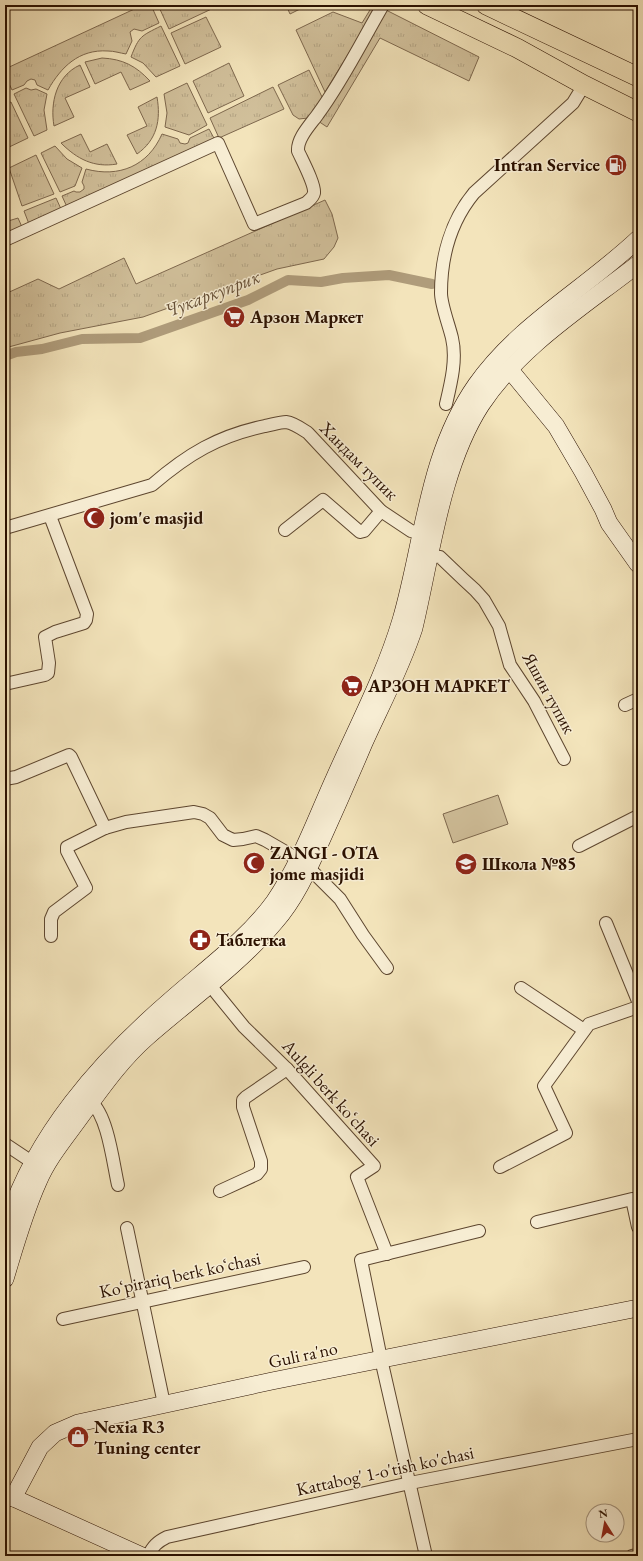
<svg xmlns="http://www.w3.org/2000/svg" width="643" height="1561" viewBox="0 0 643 1561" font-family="'EB Garamond',serif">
  <defs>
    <pattern id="grass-tufts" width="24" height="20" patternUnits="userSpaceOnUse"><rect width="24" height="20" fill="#d1c09b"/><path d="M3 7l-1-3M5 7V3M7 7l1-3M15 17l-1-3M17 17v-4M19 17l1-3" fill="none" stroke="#b4a484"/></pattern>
  </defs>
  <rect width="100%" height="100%" fill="#f3e4bb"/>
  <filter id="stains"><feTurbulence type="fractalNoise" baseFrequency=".005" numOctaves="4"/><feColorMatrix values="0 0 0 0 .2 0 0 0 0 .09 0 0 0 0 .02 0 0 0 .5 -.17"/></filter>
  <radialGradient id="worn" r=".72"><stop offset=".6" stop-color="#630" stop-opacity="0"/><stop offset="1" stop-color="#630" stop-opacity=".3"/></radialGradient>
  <g fill="url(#grass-tufts)" stroke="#7e684e">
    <path d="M143,5H151L159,23L142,31L134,29L130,32L132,41L126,54C120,53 114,51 108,51C79,49 61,67 48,90L37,85L35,80L31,79L27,81L24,85L12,90L5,75V69Z"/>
    <polygon points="158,5 220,5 169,29"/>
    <polygon points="286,5 308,5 290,14"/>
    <polygon points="373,5 377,7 325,92 296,30 333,12 362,23"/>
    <polygon points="386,10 479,57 469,81 380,38 327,127 318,121"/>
    <polygon points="206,17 221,47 185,64 171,33"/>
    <path d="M161,26L180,66L156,77L143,63L131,57C139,36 141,36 161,26Z"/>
    <path d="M102,58C123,59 136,66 150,81L130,90L121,72L95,84L85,62Z"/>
    <polygon points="229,63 244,96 208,113 193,81"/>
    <path d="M80,65L90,87L65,98L74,117L54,126C50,103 56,76 80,65Z"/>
    <polygon points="309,70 323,99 308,118 299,119 293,115 278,85"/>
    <polygon points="187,83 207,125 189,135 165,127 167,113 164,94"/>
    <polygon points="273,87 284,109 219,138 210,118"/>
    <polygon points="26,88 31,90 36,89 47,94 44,110 47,130 34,136 14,94"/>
    <path d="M157,97C161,120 157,140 137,154L127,135L147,126L138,107Z"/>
    <polygon points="11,102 28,138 5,149 5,104"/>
    <path d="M209,129L215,140L67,207L62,196L74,191L76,192H80L84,189V186L82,182L86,169C119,178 148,166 162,134L178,139L180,143L185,144L188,143L190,138Z"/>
    <path d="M81,134L90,152L107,144L117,164C94,168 77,159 61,143Z"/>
    <polygon points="55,146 67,159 82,168 75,186 60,192 41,153"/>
    <polygon points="36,155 54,194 22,206 9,168"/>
    <polygon points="56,198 61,209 29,224 24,211"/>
    <polygon points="325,200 332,214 338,238 334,247 324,259 277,269 143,317 60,333 5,348 5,294 38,279 59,289 124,258 136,284"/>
    <polygon points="18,218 22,227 5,235 5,222"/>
  </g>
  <polygon fill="#d1c09b" stroke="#7e684e" points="498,795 508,824 453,843 443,814"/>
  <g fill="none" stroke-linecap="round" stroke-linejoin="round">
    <polyline stroke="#af9c7b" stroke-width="10" points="5,356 16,352 42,349 82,339 140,338 248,300 288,280 321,282 343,278 389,275 432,284"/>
    <g stroke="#5d462f" stroke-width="14">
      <g id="street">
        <path d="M5,240L218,143L254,224L306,203C309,200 313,198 314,193C315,184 302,160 298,151C297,138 311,124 318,114C343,80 362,41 383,5"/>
        <path d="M446,404C451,383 457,359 452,338C449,325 441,305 441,293C441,257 451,221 474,193L573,103L584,85"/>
        <path d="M5,528L152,485C188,454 218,436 265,426C271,425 280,422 286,422C294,423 302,429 308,433L381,511L411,531L421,533"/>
        <polyline points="285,530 323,500 360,532 364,531 381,511"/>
        <polyline points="430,556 440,557 463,579 475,590 484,600 499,626 510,665 534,701 564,759"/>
        <polyline points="5,684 45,675 48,673 49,663 45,637 55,632 84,623 86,620 87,614 50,516"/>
        <polyline points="625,705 638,699"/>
        <polyline points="5,779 16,777 69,755 71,757 105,828"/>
        <polyline points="579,846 638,816"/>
        <polyline points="606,923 638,1001"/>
        <polyline points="51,936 51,919 54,912 86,888 67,851 67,847 105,828 126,822 194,812 203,814 210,818 223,835 233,840 243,839 256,836 265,840 291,855 315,874 340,899 363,935 387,968"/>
        <polyline points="209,984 244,1027 287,1069 374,1166 357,1177 387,1254"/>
        <polyline points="521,988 584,1030"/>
        <path d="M91,1102C108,1116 113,1163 118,1185"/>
        <polyline points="5,1144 32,1162"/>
        <polyline points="500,1167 566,1133 544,1086 589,1024 638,1007"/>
        <polyline points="220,1191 257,1174 261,1169 261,1161 243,1107 243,1100 246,1097 287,1069"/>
        <polyline points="537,1222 632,1199 638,1227"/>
        <polyline points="127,1228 164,1404"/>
        <polyline points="63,1319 304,1267"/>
        <path d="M148,1556C153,1546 157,1542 167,1537L410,1483L638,1439"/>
        <polyline points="426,1556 381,1359 361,1260 479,1231"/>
        <polyline points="632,1556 638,1555"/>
      </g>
    </g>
    <g stroke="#2b1100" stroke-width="18">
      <g id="secondary">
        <polyline points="510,370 556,426 583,472 603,509 609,523 638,564"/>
        <path d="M5,1230C32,1137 101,1060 173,998C207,968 247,939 274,902C300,864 316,819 335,777C358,725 385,674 401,620C424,541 427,455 476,385C518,325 585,289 638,239"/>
        <path d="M5,1279C15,1246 24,1213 38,1182C48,1158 66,1137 81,1116C101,1089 121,1060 146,1038C188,1001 239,965 275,922C296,898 308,870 321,841C336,808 350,776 364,743C381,705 401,668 414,628C431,557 441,467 481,405C520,346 583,307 638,264"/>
        <polyline points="5,1494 142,1556"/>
        <polyline points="13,1498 40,1447 55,1433 78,1423 272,1381 638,1308"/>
      </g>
    </g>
    <g stroke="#2b1100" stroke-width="20">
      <g id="primary">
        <polyline points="427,5 517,48 584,85 638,112"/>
        <polyline points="486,5 638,77"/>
      </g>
    </g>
    <use href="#street" stroke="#f7edd3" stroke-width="12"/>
    <use href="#secondary" stroke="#f7edd3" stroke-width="17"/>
    <use href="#primary" stroke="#f3e4bb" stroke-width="19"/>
  </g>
  <defs>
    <g id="fuel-disc" transform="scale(1.15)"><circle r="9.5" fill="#8f2418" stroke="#f7edd3"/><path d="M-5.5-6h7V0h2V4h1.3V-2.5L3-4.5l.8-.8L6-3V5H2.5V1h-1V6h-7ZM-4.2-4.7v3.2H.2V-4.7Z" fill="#fff"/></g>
    <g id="supermarket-disc" transform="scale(1.15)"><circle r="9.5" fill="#8f2418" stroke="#f7edd3"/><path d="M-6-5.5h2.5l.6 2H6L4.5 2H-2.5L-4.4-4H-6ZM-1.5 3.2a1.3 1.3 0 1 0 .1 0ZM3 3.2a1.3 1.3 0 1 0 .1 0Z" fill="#fff"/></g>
    <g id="mosque-disc" transform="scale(1.15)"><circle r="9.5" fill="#8f2418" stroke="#f7edd3"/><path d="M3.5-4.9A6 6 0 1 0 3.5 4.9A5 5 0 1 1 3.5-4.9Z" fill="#fff"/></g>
    <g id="school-disc" transform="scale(1.15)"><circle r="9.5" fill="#8f2418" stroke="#f7edd3"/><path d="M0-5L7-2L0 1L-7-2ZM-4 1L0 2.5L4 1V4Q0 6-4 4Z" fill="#fff"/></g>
    <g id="pharmacy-disc" transform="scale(1.15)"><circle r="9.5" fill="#8f2418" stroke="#f7edd3"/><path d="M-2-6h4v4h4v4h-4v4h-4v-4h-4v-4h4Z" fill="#fff"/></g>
    <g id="shop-disc" transform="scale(1.15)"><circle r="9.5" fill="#8f2418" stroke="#f7edd3"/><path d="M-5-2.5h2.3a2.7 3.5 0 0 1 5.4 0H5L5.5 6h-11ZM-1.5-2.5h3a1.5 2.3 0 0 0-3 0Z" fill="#fff"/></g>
  </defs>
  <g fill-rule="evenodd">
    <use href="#fuel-disc" x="616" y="165"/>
    <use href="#supermarket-disc" x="234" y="317"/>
    <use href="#mosque-disc" x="94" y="518"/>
    <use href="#supermarket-disc" x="352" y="686"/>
    <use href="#mosque-disc" x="254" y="863"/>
    <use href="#school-disc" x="466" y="864"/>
    <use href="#pharmacy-disc" x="200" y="940"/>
    <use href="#shop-disc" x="78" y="1437"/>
  </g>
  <g text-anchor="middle" stroke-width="3" stroke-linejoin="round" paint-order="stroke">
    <g font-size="18" font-weight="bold" fill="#2b1100" stroke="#f7edd3" text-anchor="start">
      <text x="600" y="171" text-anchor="end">Intran Service</text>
      <text x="250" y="323">Арзон Маркет</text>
      <text x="110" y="524">jom'e masjid</text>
      <text x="368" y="692">АРЗОН МАРКЕТ</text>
      <text x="270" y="859">ZANGI - OTA<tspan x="270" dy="21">jome masjidi</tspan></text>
      <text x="482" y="870">Школа №85</text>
      <text x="216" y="946">Таблетка</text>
      <text x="94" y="1433">Nexia R3<tspan x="94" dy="21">Tuning center</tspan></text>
    </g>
    <g font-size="18" fill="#2b1100" stroke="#f7edd3">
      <text transform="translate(359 461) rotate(45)" y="6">Хандам тупик</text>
      <text transform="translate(549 693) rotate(61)" y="6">Яшин тупик</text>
      <text transform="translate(331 1093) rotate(48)" y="6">Aulgli berk koʻchasi</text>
      <text transform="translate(180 1275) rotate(-12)" y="6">Koʻpirariq berk koʻchasi</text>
      <text transform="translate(303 1355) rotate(-12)" y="6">Guli ra'no</text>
      <text transform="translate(385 1471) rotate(-12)" y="6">Kattabog' 1-o'tish ko'chasi</text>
    </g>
    <g font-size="19" font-style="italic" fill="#665037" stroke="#f7edd3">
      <text transform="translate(212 293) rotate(-21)" y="7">Чукаркуприк</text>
    </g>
  </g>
  <rect width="643" height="1561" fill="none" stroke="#f3e4bb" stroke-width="20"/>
  <rect x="6" y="6" width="631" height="1549" fill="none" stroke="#2b1100" stroke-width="2"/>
  <rect x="10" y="10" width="623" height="1541" fill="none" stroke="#2b1100"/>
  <g transform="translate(605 1523) rotate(349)"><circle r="19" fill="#f7edd3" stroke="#a5957f"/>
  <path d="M0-3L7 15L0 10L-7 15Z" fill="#8f2418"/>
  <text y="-6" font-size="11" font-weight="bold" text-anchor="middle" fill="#2b1100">N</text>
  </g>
  <rect width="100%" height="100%" filter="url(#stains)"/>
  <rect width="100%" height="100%" fill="url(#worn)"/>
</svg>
